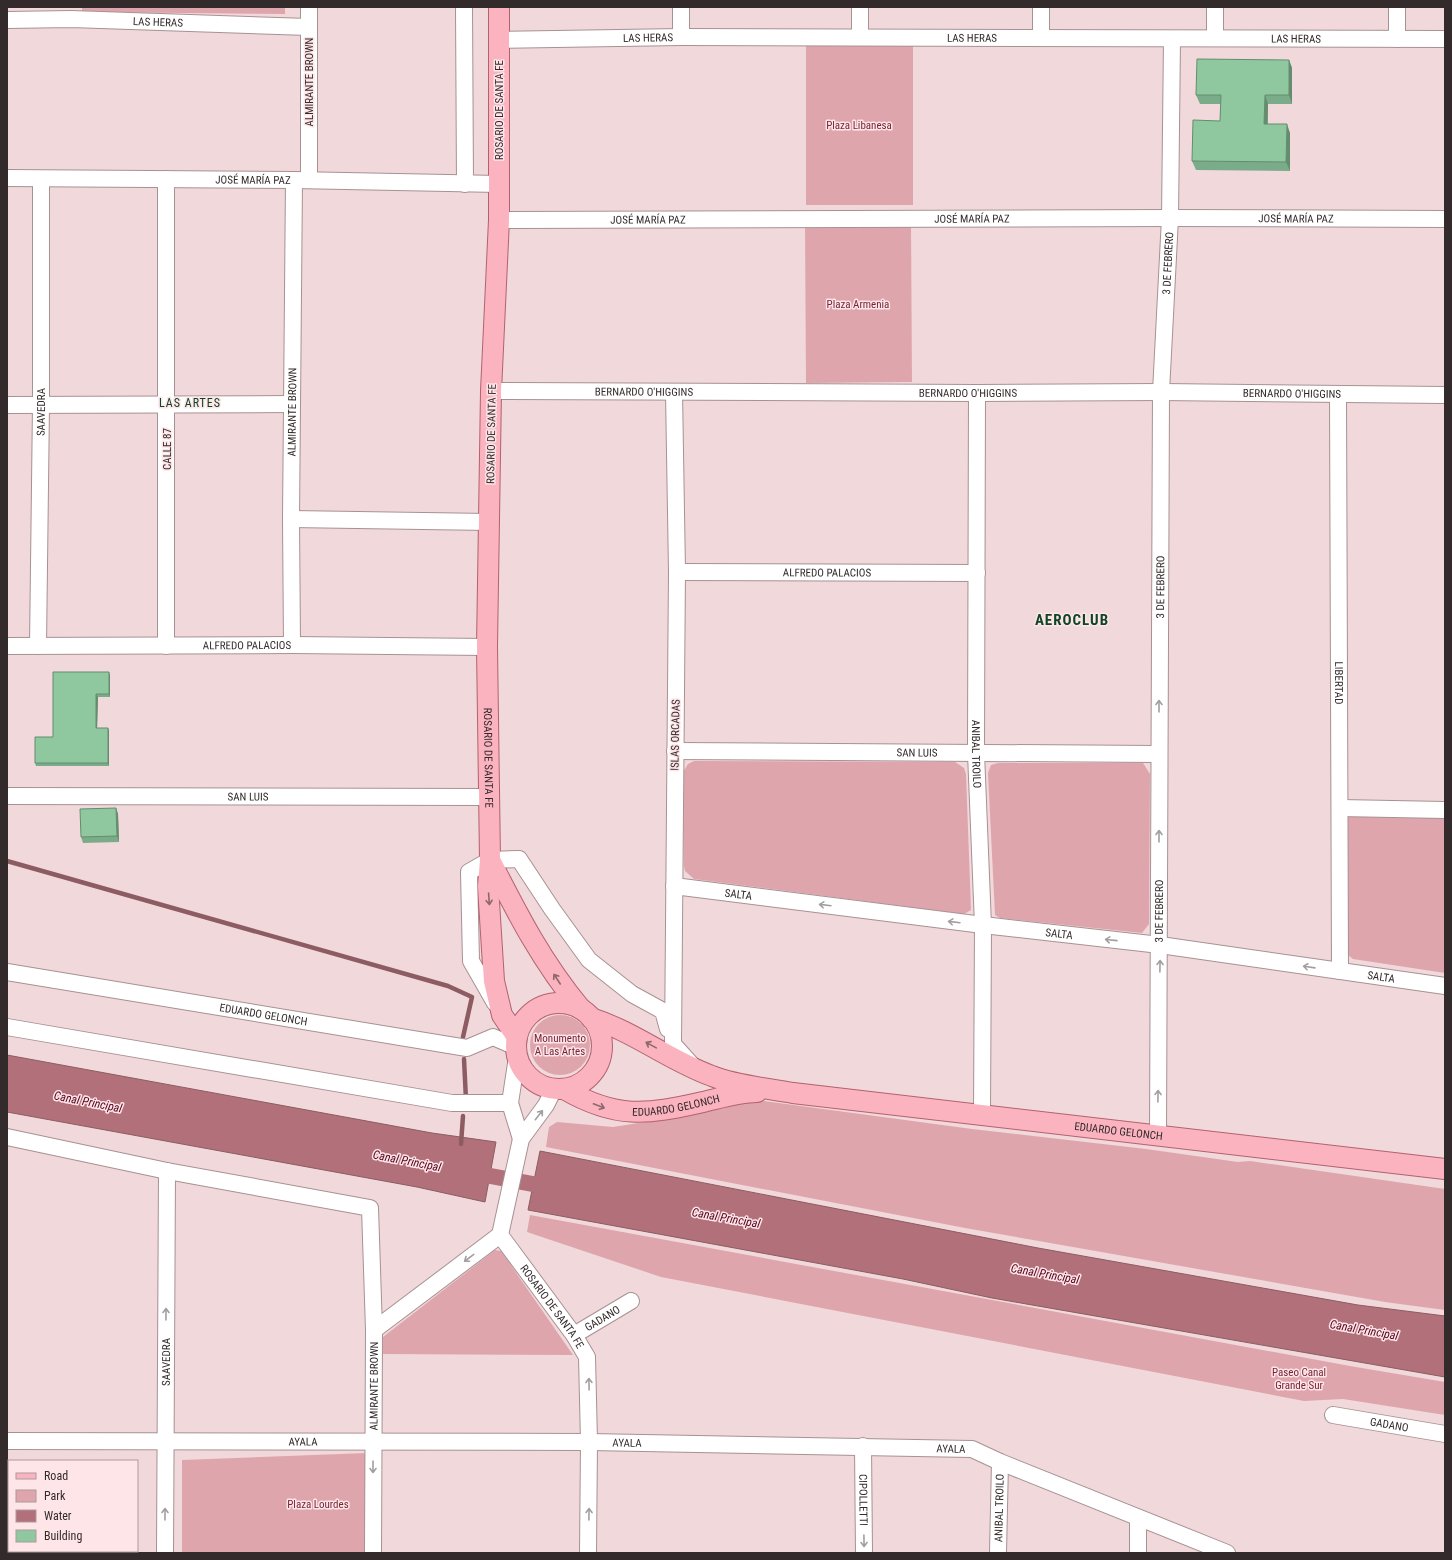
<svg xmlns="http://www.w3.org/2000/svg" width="1452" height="1560" viewBox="0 0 1452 1560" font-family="'Roboto Condensed',sans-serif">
  <rect width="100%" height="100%" fill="#f1d8db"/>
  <g fill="#dfa5ad">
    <polygon points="82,7 285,7 285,14 82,12"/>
    <rect x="806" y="45" width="107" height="160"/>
    <polygon points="911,224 912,382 806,383 805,225"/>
    <polygon points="694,761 955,762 964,768 966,774 971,910 964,914 694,879 685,871 684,866 683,772 688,764"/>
    <polygon points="998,763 1143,763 1150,774 1149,924 1142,933 1000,918 995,915 988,773 991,765"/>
    <polygon points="1347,811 1445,813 1445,973 1353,959 1348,955"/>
    <circle cx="560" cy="1045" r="30"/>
    <polygon points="749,1099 972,1129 1146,1149 1238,1162 1250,1161 1445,1189 1445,1310 1385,1302 965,1228 546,1147 549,1127 557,1122 613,1127 652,1121 698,1109"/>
    <polygon points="530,1215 1350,1366 1445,1382 1445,1415 1343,1399 1304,1401 661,1277 527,1232"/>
    <polygon points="495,1250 501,1251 573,1355 383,1354 383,1337"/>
    <polygon points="367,1453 368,1553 182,1553 182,1460"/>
  </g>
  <g fill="#b2717a" stroke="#8c5c62">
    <polygon points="7,1055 432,1133 496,1142 485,1202 417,1187 7,1112"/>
    <polygon points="540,1151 1038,1248 1358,1305 1445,1316 1445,1377 992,1298 903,1279 528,1210"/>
  </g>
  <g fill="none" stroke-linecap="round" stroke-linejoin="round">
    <g stroke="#8c5c62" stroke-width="4.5">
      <polyline points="7,861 448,986 472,997 463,1037"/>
      <polyline points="464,1059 466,1100"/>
      <polyline points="461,1144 463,1116"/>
    </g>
    <polyline stroke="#b2717a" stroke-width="16" points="469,1172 554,1188"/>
    <g stroke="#a89193" stroke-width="18">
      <g id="minor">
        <polyline points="464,7 465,184"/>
        <polyline points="681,7 681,37"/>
        <polyline points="860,7 860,37"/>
        <polyline points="1041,7 1041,38"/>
        <path id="s1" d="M7,20L71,19L309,27"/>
        <polyline points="1215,38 1215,7"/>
        <polyline points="1397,39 1397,7"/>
        <path id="s2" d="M499,40L681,37L1445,39"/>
        <path id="s3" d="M7,178L294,180L499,184"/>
        <polyline points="166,179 166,646"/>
        <polyline points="309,180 309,7"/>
        <path id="s4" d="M499,220L1170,218L1445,219"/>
        <path id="s5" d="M491,391L977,393L1161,392L1445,395"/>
        <polyline points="674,392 677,572 673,1044 692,1065"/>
        <path id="s6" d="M977,393L976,753L983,925L982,1114"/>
        <path id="s7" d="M1338,395L1340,971"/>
        <polyline points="7,405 292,404"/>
        <polyline points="291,519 489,522"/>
        <path id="s8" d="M677,572L977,573"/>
        <path id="s9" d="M292,645L291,519L294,180"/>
        <path id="s10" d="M7,646L292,645L487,647"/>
        <path id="s11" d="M38,646L41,405V179"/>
        <path id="s12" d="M675,751L1158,754"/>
        <path id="s13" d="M7,796L488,797"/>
        <polyline points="1340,808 1445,810"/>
        <path id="s14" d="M674,886L983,925L1160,945L1445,986"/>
        <path id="s15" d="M7,972L467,1048L493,1037L516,1047"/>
        <polyline points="495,1003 471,961 469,872 490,860 519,859 552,909 589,960 632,994 663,1011 668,1029"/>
        <polyline points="7,1027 452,1103 510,1103"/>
        <polyline points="517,1057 510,1103 521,1139"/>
        <path id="s16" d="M554,1089L546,1105L521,1139L500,1235L574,1335L587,1357L589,1442L588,1553"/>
        <path id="s17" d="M1158,1135L1161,392L1170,218L1172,39"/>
        <polyline points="7,1137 167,1171 370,1208 374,1330"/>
        <path id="s18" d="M574,1335L631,1301"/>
        <path id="s19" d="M1333,1415L1445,1434"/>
        <path id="s20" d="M7,1441L589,1442L972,1449L1000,1462L1227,1553"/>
        <path id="s21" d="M863,1446L864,1553"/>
        <polyline points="1138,1518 1138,1553"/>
        <path id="s22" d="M165,1553L167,1171"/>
        <path id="s23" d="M373,1553L374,1330L500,1235"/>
        <path id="s24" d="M998,1553L1000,1462"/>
      </g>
    </g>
    <g stroke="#b2626f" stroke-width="22">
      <g id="major">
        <path id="s25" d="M499,7V220L491,391L487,647L490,860L488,886L494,981L502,1015L517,1037"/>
        <path d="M490,860C518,915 542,962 581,1009"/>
        <circle cx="559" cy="1046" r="43"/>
        <path id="s26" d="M591,1018C635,1032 670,1061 712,1076C737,1086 767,1088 793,1093L1445,1169"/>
        <path id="s27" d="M564,1089C616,1119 646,1115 703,1102C720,1098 739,1092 757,1092"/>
      </g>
    </g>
    <use href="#minor" stroke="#fff" stroke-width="16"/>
    <use href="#major" stroke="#fab3bf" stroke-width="20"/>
  </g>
  <g fill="#7bac89">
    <polygon points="1289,60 1292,68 1292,104 1268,104 1268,124 1290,133 1290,171 1196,170 1192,161 1220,121 1221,104 1200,104 1196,95"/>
    <polygon points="110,675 110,697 98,697 97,728 108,728 109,731 109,766 36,766 35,763 53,737"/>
    <polygon points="116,808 118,814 119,842 83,843 81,837"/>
  </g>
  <g fill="#648c6f">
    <polygon points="1289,60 1292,68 1292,104 1289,95"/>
    <polygon points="1265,95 1268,104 1267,133 1264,124"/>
    <polygon points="1287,124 1290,133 1290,171 1286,162"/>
    <polygon points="109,672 110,675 110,697 109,694"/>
    <polygon points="96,694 98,697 97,731 96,728"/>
    <polygon points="108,728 109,731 109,766 108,763"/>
    <polygon points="116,808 118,814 119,842 117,836"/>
  </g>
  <g fill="#8fc89f" stroke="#648c6f">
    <polygon points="1197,59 1289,60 1289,95 1265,95 1264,124 1287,124 1286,162 1192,161 1193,120 1220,121 1221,95 1196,95"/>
    <polygon points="53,672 109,672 109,694 96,694 96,728 108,728 108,763 35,763 35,737 53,737"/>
    <polygon points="116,808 117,836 81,837 80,809"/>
  </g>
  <defs><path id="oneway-shaft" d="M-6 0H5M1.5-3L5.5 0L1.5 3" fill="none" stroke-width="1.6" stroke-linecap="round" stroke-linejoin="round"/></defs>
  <g stroke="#a39fa0">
    <use href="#oneway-shaft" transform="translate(1159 706) rotate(-90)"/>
    <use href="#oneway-shaft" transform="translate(1159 836) rotate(-90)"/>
    <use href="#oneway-shaft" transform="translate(825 905) rotate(-173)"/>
    <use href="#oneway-shaft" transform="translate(954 922) rotate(-173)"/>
    <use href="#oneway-shaft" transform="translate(1111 940) rotate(-174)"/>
    <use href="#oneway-shaft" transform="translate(1160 966) rotate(-89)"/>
    <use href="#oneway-shaft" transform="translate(1309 967) rotate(-172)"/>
    <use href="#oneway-shaft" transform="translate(1158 1096) rotate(-89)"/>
    <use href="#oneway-shaft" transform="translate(539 1115) rotate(-52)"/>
    <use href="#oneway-shaft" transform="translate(469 1258) rotate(143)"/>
    <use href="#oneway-shaft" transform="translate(166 1314) rotate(-90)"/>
    <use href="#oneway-shaft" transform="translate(589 1384) rotate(-91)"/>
    <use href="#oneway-shaft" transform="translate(373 1467) rotate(90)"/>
    <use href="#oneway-shaft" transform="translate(165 1514) rotate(-90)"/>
    <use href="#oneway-shaft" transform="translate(589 1514) rotate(-89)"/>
    <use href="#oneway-shaft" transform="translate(864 1541) rotate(89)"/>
  </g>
  <g stroke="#8d686e">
    <use href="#oneway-shaft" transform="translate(489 899) rotate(86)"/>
    <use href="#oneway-shaft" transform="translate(557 979) rotate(-123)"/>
    <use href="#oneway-shaft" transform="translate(651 1045) rotate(-151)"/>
    <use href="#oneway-shaft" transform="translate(599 1106) rotate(21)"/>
  </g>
  <g text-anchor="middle" stroke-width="3" stroke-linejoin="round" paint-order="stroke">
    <g font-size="11" fill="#332a2b" stroke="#fee5e8">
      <text dy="4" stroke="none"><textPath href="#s1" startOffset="151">LAS HERAS</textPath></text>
      <text dy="4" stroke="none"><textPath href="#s2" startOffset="149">LAS HERAS</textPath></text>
      <text dy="4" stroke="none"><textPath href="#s2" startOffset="473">LAS HERAS</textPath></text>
      <text dy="4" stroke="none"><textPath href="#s2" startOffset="797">LAS HERAS</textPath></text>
      <text transform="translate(309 82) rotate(-90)" y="4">ALMIRANTE BROWN</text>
      <text transform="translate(499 110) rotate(-90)" y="4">ROSARIO DE SANTA FE</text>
      <text dy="4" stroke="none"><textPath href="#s3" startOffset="246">JOSÉ MARÍA PAZ</textPath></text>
      <text dy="4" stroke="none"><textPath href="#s4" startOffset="473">JOSÉ MARÍA PAZ</textPath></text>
      <text dy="4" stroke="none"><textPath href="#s4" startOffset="797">JOSÉ MARÍA PAZ</textPath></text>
      <text dy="4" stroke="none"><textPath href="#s4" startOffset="149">JOSÉ MARÍA PAZ</textPath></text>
      <text dy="4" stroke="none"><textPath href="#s17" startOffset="872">3 DE FEBRERO</textPath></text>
      <text dy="4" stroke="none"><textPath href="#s5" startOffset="153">BERNARDO O'HIGGINS</textPath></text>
      <text dy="4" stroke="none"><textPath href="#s5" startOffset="477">BERNARDO O'HIGGINS</textPath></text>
      <text dy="4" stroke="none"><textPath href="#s5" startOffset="801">BERNARDO O'HIGGINS</textPath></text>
      <text dy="4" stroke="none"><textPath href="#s11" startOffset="234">SAAVEDRA</textPath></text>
      <text dy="4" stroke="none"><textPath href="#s9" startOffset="233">ALMIRANTE BROWN</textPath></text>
      <text transform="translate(491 434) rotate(-89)" y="4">ROSARIO DE SANTA FE</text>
      <text transform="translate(167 449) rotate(-90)" y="4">CALLE 87</text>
      <text dy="4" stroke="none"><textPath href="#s8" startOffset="150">ALFREDO PALACIOS</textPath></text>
      <text dy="4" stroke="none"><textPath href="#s17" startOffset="548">3 DE FEBRERO</textPath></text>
      <text dy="4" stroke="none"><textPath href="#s10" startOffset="240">ALFREDO PALACIOS</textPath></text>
      <text dy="4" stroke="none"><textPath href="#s7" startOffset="288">LIBERTAD</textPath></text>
      <text transform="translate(675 735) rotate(-89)" y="4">ISLAS ORCADAS</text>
      <text dy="4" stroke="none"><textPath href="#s12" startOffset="242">SAN LUIS</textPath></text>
      <text dy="4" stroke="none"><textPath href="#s6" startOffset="361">ANIBAL TROILO</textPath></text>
      <text dy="4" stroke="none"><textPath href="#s25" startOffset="751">ROSARIO DE SANTA FE</textPath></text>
      <text dy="4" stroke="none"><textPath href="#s13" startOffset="241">SAN LUIS</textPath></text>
      <text dy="4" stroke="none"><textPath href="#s14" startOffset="65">SALTA</textPath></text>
      <text dy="4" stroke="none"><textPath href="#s17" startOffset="224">3 DE FEBRERO</textPath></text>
      <text dy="4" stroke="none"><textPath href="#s14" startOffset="388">SALTA</textPath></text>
      <text dy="4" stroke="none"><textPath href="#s14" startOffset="713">SALTA</textPath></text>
      <text dy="4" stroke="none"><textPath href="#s15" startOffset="260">EDUARDO GELONCH</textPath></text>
      <text dy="4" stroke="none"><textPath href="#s27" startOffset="117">EDUARDO GELONCH</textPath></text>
      <text dy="4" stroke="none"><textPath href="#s26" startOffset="545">EDUARDO GELONCH</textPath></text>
      <text dy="4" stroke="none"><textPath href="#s16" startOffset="247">ROSARIO DE SANTA FE</textPath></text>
      <text dy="4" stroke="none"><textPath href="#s18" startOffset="33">GADANO</textPath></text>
      <text dy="4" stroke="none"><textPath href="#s22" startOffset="191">SAAVEDRA</textPath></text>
      <text dy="4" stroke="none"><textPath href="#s23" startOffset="167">ALMIRANTE BROWN</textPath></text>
      <text dy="4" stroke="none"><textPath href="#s19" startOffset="57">GADANO</textPath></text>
      <text dy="4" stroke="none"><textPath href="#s20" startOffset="296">AYALA</textPath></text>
      <text dy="4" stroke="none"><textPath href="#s20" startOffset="620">AYALA</textPath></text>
      <text dy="4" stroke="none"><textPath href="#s20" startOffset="944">AYALA</textPath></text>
      <text dy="4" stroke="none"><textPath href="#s21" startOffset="54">CIPOLLETTI</textPath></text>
      <text dy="4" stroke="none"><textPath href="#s24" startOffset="45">ANIBAL TROILO</textPath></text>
    </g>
    <g font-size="11" fill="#762537" stroke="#fee5e8">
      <text x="859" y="129">Plaza Libanesa</text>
      <text x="858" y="308">Plaza Armenia</text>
      <text x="560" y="1042">Monumento<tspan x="560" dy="13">A Las Artes</tspan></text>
      <text x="1299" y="1376">Paseo Canal<tspan x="1299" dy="13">Grande Sur</tspan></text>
      <text x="318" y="1508">Plaza Lourdes</text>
    </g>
    <g font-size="12" letter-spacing="1" fill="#0d4525" stroke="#fee5e8">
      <text x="190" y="407">LAS ARTES</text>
    </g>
    <g font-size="12" font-style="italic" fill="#55021d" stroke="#fee5e8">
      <text transform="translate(88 1102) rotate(11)" y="4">Canal Principal</text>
      <text transform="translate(407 1161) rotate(11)" y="4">Canal Principal</text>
      <text transform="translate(726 1218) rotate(10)" y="4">Canal Principal</text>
      <text transform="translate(1045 1274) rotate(10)" y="4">Canal Principal</text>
      <text transform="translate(1364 1330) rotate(10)" y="4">Canal Principal</text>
    </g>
    <g font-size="15" font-weight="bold" letter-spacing="1" fill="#0d4525" stroke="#fee5e8">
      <text x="1072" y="625">AEROCLUB</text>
    </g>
  </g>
  <rect width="1452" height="1560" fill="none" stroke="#332a2b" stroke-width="16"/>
  <rect x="8" y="1460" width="130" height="92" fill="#fee5e8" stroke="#ad9a9c"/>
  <rect x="16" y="1473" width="20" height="6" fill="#fab3bf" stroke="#ad9a9c"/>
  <text x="44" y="1480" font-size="12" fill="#332a2b">Road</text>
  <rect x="16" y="1490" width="20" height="12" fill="#dfa5ad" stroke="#ad9a9c"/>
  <text x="44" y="1500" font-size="12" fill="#332a2b">Park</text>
  <rect x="16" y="1510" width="20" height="12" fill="#b2717a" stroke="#ad9a9c"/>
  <text x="44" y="1520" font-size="12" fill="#332a2b">Water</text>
  <rect x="16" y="1530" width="20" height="12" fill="#8fc89f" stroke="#ad9a9c"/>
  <text x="44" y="1540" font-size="12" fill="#332a2b">Building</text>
</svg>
